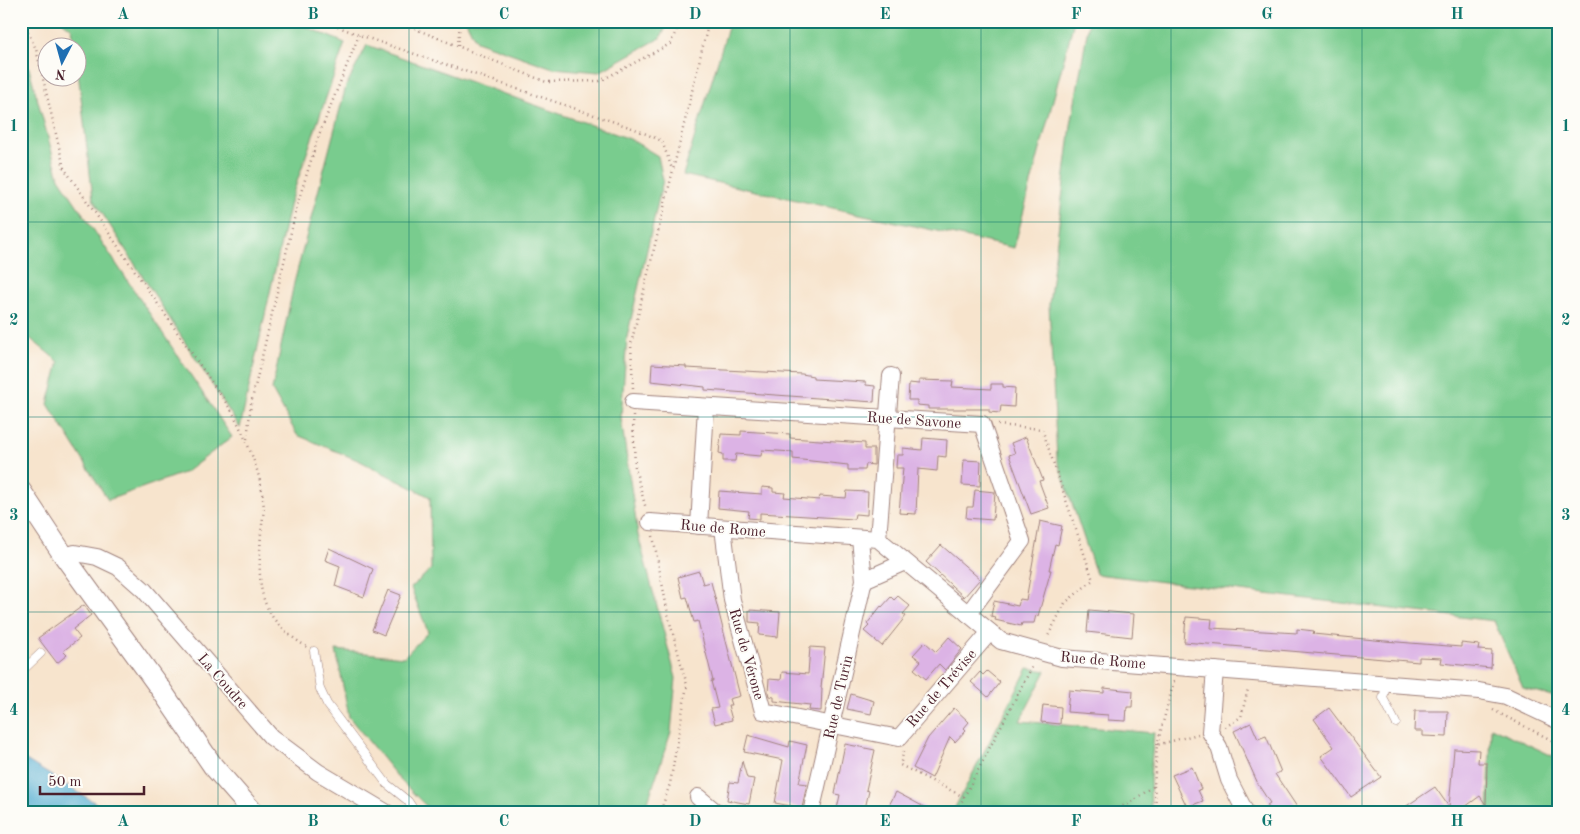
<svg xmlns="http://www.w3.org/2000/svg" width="1580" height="834" viewBox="0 0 1580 834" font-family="'Old Standard TT',serif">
  <rect width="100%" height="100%" fill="#fdfcf7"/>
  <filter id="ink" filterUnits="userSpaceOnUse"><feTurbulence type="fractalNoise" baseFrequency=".02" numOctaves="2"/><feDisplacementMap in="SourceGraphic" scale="10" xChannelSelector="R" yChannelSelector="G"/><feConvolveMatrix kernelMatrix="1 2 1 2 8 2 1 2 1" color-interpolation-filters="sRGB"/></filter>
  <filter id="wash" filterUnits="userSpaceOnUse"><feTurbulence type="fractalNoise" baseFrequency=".0096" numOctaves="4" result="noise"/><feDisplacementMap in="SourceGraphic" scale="20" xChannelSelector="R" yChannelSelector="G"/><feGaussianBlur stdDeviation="1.12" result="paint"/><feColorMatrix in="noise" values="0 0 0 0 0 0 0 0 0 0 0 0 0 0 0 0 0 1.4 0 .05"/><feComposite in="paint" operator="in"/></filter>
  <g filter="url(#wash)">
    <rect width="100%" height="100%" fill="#f7e4cd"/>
    <g fill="#79cc8e" stroke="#62765c">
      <polygon points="62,21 292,21 345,43 290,202 240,428 93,199 78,72 78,48 75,47 72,29"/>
      <polygon points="466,21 670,21 660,38 599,72 553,68 476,41"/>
      <polygon points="730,21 1074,21 1014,248 683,175"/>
      <polygon points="1089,21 1559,21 1559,698 1523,688 1494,621 1096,574 1057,459 1049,305 1071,125"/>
      <polygon points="21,39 59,178 232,437 186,472 108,500 48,404 59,362 21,331"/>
      <polygon points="367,45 630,139 658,156 663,180 627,337 621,418 638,535 676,678 671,732 644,813 433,813 400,780 349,717 336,650 404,657 428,632 411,588 431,569 430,497 360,461 297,435 272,390 294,283 346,86"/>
      <polygon points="1028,668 1046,671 1020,721 1154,733 1150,777 1151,813 952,813"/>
      <polygon points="1491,727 1559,759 1559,813 1488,813"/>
    </g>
    <polygon fill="#55aed2" stroke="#50667e" points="21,757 99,805 123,813 21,813"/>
    <g id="blocks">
      <g fill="#dcb3e5">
        <polygon points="652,364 686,366 686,368 802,374 813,376 813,379 866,382 866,385 875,386 874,402 705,390 705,387 651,381"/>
        <polygon points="919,380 953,381 952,387 991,389 991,384 1003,384 1003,387 1015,388 1014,407 1001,406 1000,413 989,412 989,409 928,409 928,406 917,405 917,400 908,400 909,383 919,384"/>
        <polygon points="741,431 790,434 790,438 865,443 865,449 874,449 874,465 866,464 865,470 848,470 848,465 793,459 793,452 762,450 761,456 736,454 735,461 723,461 723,454 719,453 721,434 741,435"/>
        <polygon points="1026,437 1043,480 1039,481 1049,508 1031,514 1009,455 1015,453 1011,443"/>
        <polygon points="923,438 947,440 946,457 938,456 937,471 918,469 916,514 899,513 903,468 896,468 897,455 903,455 903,448 922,450"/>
        <polygon points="964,460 981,461 980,486 962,485"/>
        <polygon points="762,487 773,488 773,492 785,493 784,497 819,500 820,496 846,498 847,491 868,492 867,515 855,514 854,519 760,513 760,519 748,518 749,511 718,508 719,491 762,494"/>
        <polygon points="975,490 995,492 993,520 966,518 967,507 973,507"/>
        <polygon points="1040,521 1062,526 1058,545 1055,544 1049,570 1051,570 1038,616 1036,615 1034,623 1022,623 1021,626 995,620 996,617 991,616 994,601 1018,606 1020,599 1026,600"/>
        <polygon points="941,545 980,579 964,597 926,562"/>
        <polygon points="329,548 373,569 364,597 335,586 340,566 325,560"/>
        <polygon points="699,571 703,584 711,582 740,696 729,699 731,705 728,705 732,720 715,724 711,709 718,708 711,681 713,681 698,621 694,622 687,597 683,598 678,577"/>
        <polygon points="388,590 401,595 384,635 372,630"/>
        <polygon points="898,596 910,606 903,614 906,616 882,646 864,631 869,626 867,624 881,606 882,607 891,597 894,600"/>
        <polygon points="84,605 91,615 73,629 80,638 63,651 67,655 57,663 38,638"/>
        <polygon points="749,610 780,612 778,637 759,635 760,623 749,622"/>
        <polygon points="1089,610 1134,614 1132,637 1087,632"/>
        <polygon points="1186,617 1212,619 1211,628 1297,633 1297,629 1314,631 1313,634 1385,641 1461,647 1461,643 1479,645 1478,650 1492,651 1491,668 1441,663 1442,658 1419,657 1419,662 1184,642"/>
        <polygon points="949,637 962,649 945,670 939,664 926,679 914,669 921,661 913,655 925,642 936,652"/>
        <polygon points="810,647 825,648 821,688 822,688 821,711 809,710 810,705 774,701 774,697 769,696 768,692 769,679 781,680 782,672 808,674"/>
        <polygon points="987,671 1000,682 988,697 971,682 980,672 983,675"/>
        <polygon points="1104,688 1133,691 1132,707 1127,707 1126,721 1108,720 1108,715 1067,712 1069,690 1104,693"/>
        <polygon points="851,694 874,701 871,714 847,709"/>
        <polygon points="1043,705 1061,707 1060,724 1041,722"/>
        <polygon points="954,708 969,722 964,728 966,730 955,742 950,737 932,778 913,768 928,738"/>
        <polygon points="1329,708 1381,777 1351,797 1321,756 1334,747 1314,719"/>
        <polygon points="1415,711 1448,711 1447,737 1423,736 1423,731 1414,731"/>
        <polygon points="1251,723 1258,739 1266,736 1281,772 1275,774 1301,813 1272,813 1267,805 1270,803 1259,786 1234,731"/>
        <polygon points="748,735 789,747 790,741 807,745 799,783 807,784 802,808 775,803 783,760 744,752"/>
        <polygon points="845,744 875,750 866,790 869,791 864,813 836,813 840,795 835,794"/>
        <polygon points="1454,749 1479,750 1478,763 1487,763 1486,805 1480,796 1458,812 1456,807 1451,810 1453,813 1396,813 1435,787 1449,807"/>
        <polygon points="742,761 747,778 754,779 749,804 727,800 730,782 738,783"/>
        <polygon points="1192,767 1201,789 1198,790 1203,801 1187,807 1172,775"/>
        <polygon points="896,792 913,801 935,813 885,813"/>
      </g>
    </g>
  </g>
  <g filter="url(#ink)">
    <use href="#blocks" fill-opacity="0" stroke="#a0827c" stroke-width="1"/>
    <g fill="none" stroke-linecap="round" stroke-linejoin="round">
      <g stroke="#a0827c" stroke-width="9">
        <g id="service">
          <polyline points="314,651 320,689 327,704 387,784 408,801 416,813"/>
          <polyline points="21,672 41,653"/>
          <polyline points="1387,683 1383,698 1396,723"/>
        </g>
      </g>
      <g stroke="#a0827c" stroke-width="18">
        <g id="minor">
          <polyline points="633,402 982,424 1022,541 968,614"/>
          <polyline points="650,522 878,539 1001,641 1062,658 1479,691 1506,696 1559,721"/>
          <polyline points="699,526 706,407"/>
          <polyline points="723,528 732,600 763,711 899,738 990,632"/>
          <polyline points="878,539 891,376"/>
          <polyline points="64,556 75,553 97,557 118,567 144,590 271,737 318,772 387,813"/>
          <polyline points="864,580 905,562"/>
          <polyline points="1215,670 1210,732 1219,747 1229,780 1246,813"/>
          <polyline points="698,797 716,812 722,813"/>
          <polyline points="811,813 864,580 860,539"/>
        </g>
      </g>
      <g stroke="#a0827c" stroke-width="22">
        <polyline id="tertiary" points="21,491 64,556 162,691 213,766 254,813"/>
      </g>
      <g stroke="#a0827c" stroke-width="2.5" stroke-dasharray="1 4" stroke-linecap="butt">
        <polyline points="324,21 359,35 635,129 662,141 672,169"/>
        <polyline points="396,21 546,82 600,81 670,44 681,21"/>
        <path d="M21,25L28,32L36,49L64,168L233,413C246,440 260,469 263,499C265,510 262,522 261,533C258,587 256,616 307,647"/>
        <polyline points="458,46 460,21"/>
        <polyline points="633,388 631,344 709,21"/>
        <polyline points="633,416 635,468 646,509"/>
        <polyline points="998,425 1042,429 1093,580 1065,603 1047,638"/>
        <polyline points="247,439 251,404 298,202 319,135 359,35"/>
        <polyline points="653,536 669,619 687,685 670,784 660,813"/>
        <polyline points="1493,710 1559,744"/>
        <polyline points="1225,727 1241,717 1248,689"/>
        <polyline points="1157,745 1174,681"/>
        <polyline points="904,751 900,765 964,797 956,813"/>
        <polyline points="1154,786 1157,813"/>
        <polyline points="964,797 1033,665"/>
        <polyline points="1063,813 1074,810 1097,813"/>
        <polyline points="1104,813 1128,804 1154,786 1157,745 1198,734"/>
      </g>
      <use href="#service" stroke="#fff" stroke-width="8"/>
      <use href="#minor" stroke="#fff" stroke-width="16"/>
      <use href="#tertiary" stroke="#fff" stroke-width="20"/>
    </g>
  </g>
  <path fill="none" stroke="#0f766e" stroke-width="1" stroke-opacity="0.55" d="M218,21V813M409,21V813M599,21V813M790,21V813M981,21V813M1171,21V813M1362,21V813M21,222H1559M21,417H1559M21,612H1559"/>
  <g text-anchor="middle" stroke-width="4" stroke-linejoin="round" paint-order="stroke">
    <g font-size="15" fill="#4a1f2b" stroke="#fdfcf7">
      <text transform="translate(914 420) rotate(4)" y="5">Rue de Savone</text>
      <text transform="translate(723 528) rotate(5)" y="5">Rue de Rome</text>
      <text transform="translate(747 654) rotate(74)" y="5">Rue de Vérone</text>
      <text transform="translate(1103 660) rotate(5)" y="5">Rue de Rome</text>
      <text transform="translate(223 681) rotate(49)" y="5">La Coudre</text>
      <text transform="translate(941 688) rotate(-49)" y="5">Rue de Trévise</text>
      <text transform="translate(838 697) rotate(-77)" y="5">Rue de Turin</text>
    </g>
  </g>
  <rect width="1580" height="834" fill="none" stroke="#fdfcf7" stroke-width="55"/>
  <g transform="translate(62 62) rotate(186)"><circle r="24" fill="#fdfcf7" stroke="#b5a4a5"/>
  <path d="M0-4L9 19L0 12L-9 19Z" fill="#1f6fb2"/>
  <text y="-8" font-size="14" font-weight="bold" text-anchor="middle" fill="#4a1f2b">N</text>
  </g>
  <path d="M40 786v8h104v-8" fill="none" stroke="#4a1f2b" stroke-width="2.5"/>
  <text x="48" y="786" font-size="15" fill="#4a1f2b" stroke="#fdfcf7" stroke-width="4" paint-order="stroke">50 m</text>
  <rect x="28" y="28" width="1524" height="778" fill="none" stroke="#0f766e" stroke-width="2"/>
  <g font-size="16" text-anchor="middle" font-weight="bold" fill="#0f766e">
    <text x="123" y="19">A</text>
    <text x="313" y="19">B</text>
    <text x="504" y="19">C</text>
    <text x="695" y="19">D</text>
    <text x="885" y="19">E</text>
    <text x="1076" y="19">F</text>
    <text x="1267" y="19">G</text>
    <text x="1457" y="19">H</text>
    <text x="14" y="131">1</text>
    <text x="1566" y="131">1</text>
    <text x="14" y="325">2</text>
    <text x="1566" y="325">2</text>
    <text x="14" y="520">3</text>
    <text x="1566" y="520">3</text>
    <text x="14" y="715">4</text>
    <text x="1566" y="715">4</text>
    <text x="123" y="826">A</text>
    <text x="313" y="826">B</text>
    <text x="504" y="826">C</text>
    <text x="695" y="826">D</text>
    <text x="885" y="826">E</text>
    <text x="1076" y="826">F</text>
    <text x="1267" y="826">G</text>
    <text x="1457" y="826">H</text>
  </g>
</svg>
